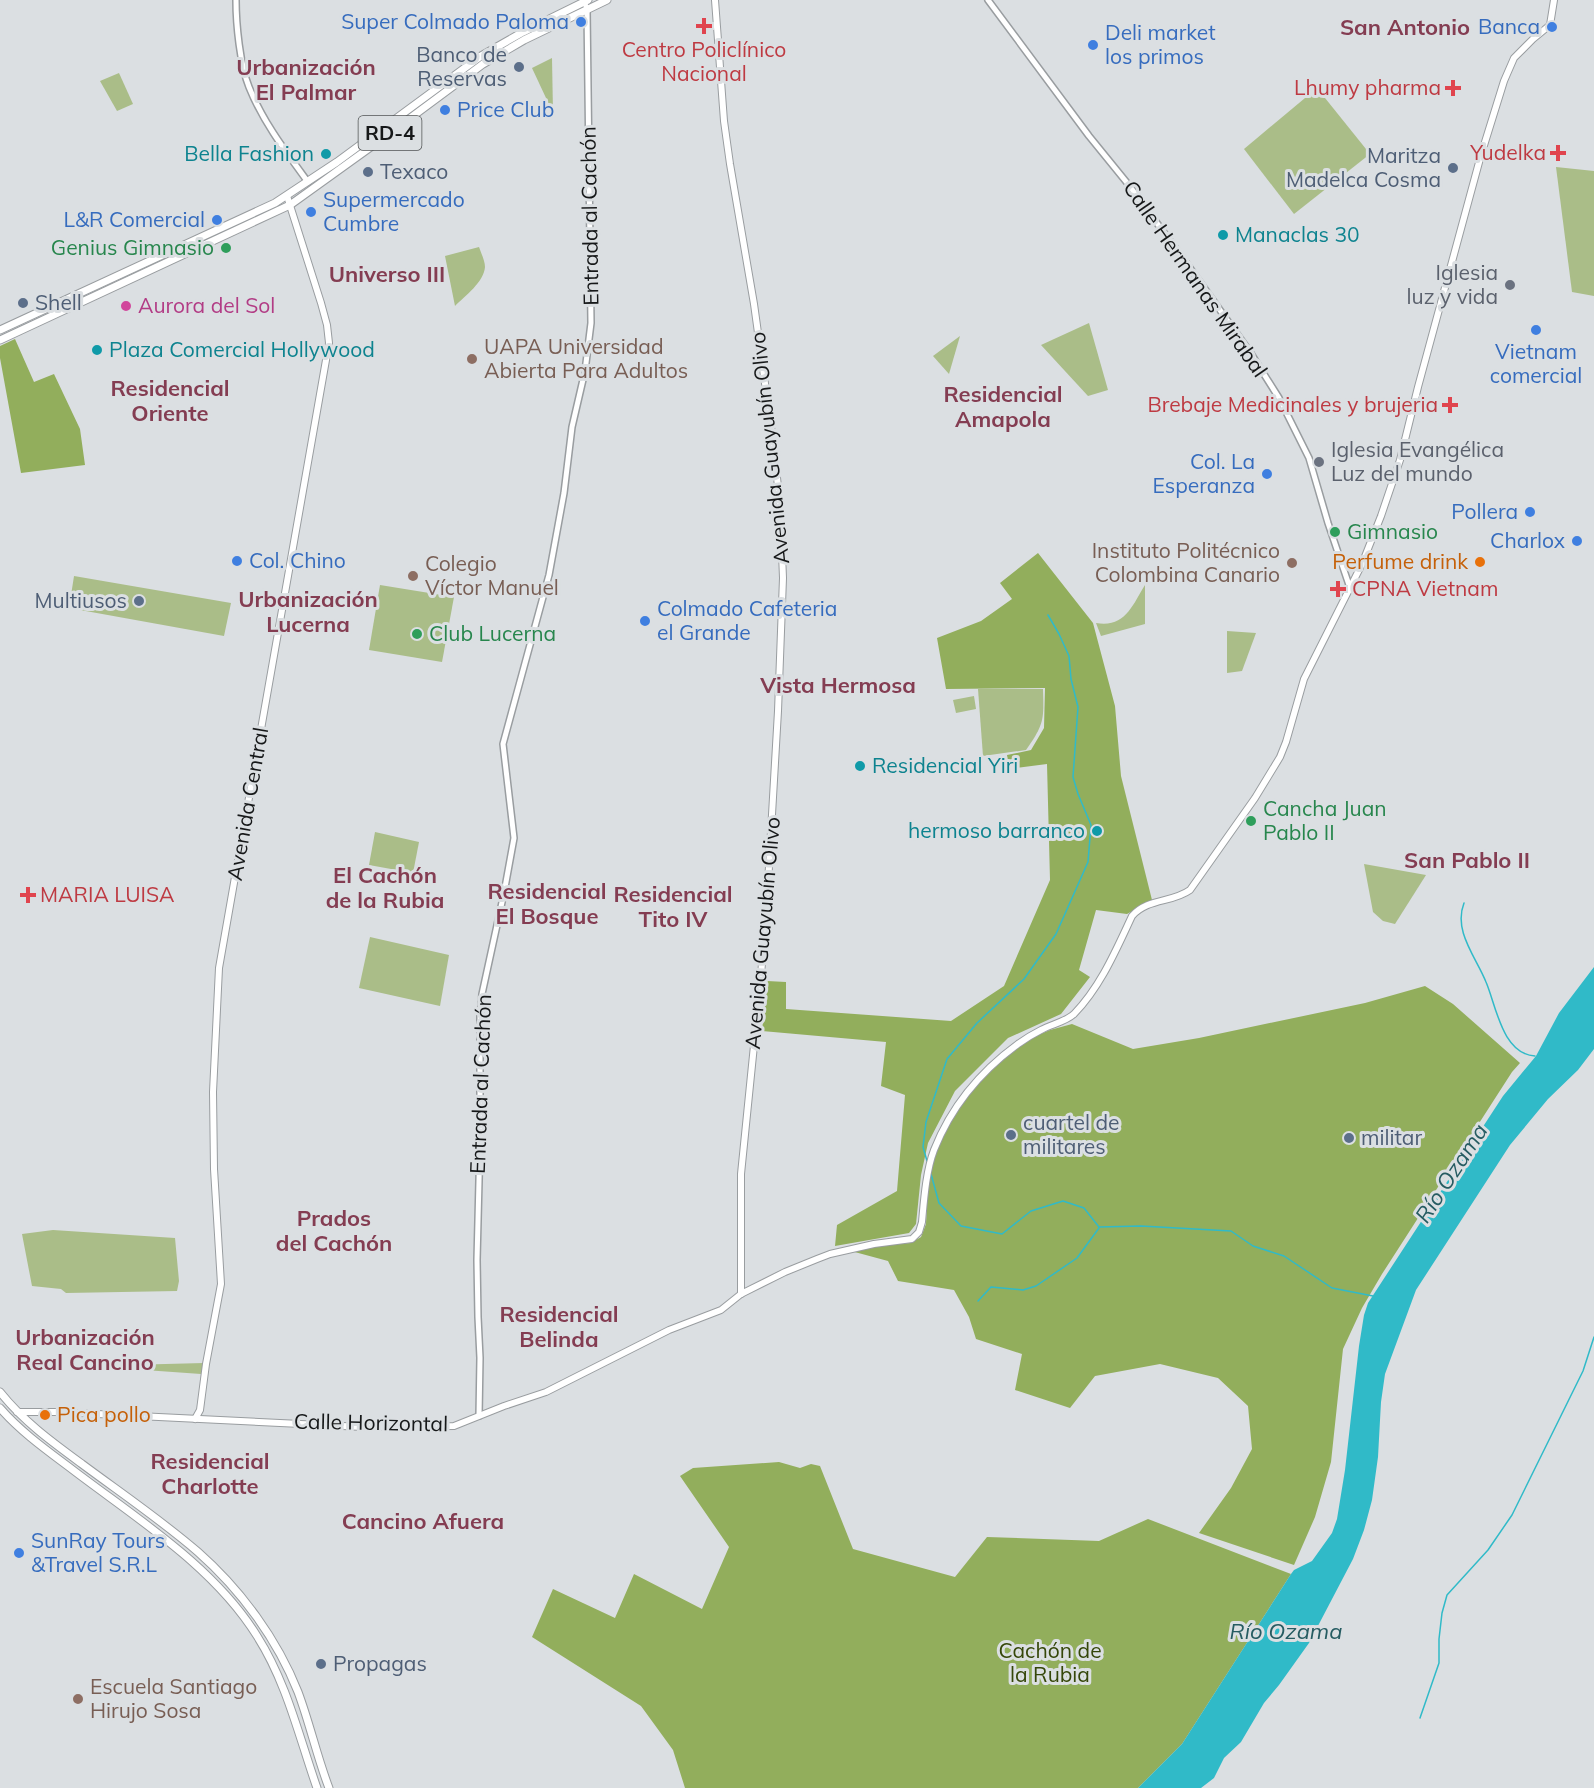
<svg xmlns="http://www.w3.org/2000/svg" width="1594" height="1788" viewBox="0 0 1594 1788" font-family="Mulish,sans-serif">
  <rect width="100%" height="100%" fill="#dbdfe2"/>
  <g fill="#aabd88">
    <polygon points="552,58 553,113 532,68"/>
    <polygon points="119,73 133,104 117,111 100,81"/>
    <polygon points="1317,88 1370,154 1294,214 1244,149"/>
    <polygon points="1556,167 1594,171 1594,296 1572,292"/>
    <path d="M479,247C481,253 485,261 485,267C484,282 465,296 455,306L445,256Z"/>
    <polygon points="1089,323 1108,390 1088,396 1041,345"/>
    <polygon points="960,336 949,374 933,356"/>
    <polygon points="74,576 231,603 224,636 69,608"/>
    <polygon points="380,585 454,597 442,662 369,650"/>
    <path d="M1145,585V624L1101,636L1096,623C1125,628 1132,606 1145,585Z"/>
    <polygon points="1227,631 1256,633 1242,671 1227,673"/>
    <path d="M978,689H1043C1044,720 1044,724 1026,750L983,756Z"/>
    <polygon points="974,696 976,709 956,713 953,700"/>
    <polygon points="375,832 419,842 413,873 369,865"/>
    <polygon points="1364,864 1426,875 1395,924 1383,921 1373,912"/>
    <polygon points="370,937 449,955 440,1006 359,988"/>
    <polygon points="53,1230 175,1238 179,1281 177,1291 66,1293 61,1289 32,1286 22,1234"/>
    <polygon points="204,1363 201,1374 88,1366"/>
  </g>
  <g fill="#92ae5c">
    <polygon points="15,339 34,382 54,374 80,429 85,465 21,473 0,358 0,346"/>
    <polygon points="1038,553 1093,623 1115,706 1121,776 1152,900 1127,914 1096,910 1079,970 1090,977 1061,1014 1008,1038 955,1091 928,1143 921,1175 916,1224 909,1233 835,1246 837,1225 897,1191 905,1095 881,1086 886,1042 762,1031 767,981 786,982 786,1009 951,1021 1004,986 1050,880 1047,764 1009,769 1007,755 1031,750 1044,728 1045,688 946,689 937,638 981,621 1012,599 1000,583"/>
    <polygon points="1425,986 1453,1004 1520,1063 1512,1072 1382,1274 1362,1308 1343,1349 1331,1462 1315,1517 1294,1565 1199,1533 1231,1488 1252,1449 1248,1406 1218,1378 1160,1364 1095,1376 1070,1408 1015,1390 1022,1354 976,1339 969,1317 954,1290 898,1281 888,1261 851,1251 892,1244 911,1243 921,1237 926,1224 928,1178 934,1153 964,1098 989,1070 1021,1042 1050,1030 1072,1024 1133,1049 1199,1038 1365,1003"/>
    <polygon points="779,1462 800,1468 811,1464 820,1466 853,1549 955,1577 987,1537 1099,1541 1148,1519 1291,1574 1182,1744 1138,1788 685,1788 673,1750 641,1706 532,1637 553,1589 615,1618 634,1574 702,1609 729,1547 680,1476 693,1468"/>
  </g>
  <polygon fill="#30bac8" points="1594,967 1594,1049 1578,1070 1548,1099 1510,1145 1416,1290 1385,1374 1381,1402 1378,1457 1372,1500 1364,1530 1353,1559 1309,1643 1279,1685 1264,1703 1241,1742 1224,1758 1214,1778 1201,1788 1138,1788 1182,1744 1291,1574 1294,1570 1312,1561 1332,1533 1337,1519 1345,1470 1359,1346 1364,1315 1368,1303 1503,1096 1536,1056 1559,1013"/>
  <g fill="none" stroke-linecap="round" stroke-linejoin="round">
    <g stroke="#30bac8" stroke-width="1.5">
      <path d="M1464,903C1453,931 1476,957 1486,982C1496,1005 1502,1054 1535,1056"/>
      <polyline points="927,1161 923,1147 926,1122 947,1059 977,1023 1024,979 1056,934 1088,862 1091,825 1078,794 1073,777 1078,707 1071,679 1069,656 1059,634 1048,615"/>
      <polyline points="931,1174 939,1203 961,1226 1002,1234 1031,1211 1063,1201 1084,1208 1099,1227 1141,1226 1231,1231 1253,1246 1284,1256 1332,1288 1373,1296"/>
      <polyline points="978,1301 991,1287 1023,1290 1036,1286 1077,1258 1099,1228"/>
      <polyline points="1420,1718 1439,1663 1439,1639 1442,1613 1447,1595 1488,1550 1512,1515 1583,1371 1594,1337"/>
    </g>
    <g stroke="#999da0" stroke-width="8">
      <g id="tertiary">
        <path d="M236,0C236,24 240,65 249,87C263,122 286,152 308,182"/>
        <polyline points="988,0 1089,136 1128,184 1182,257 1250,352 1279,398 1309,458 1328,523 1350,588"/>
        <polyline points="479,1416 480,1358 478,1317 477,1260 480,1141 480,1017 482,994 504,893 514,838 503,744 549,575 564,493 572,427 585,371 591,323 587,10 586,6"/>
      </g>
    </g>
    <g stroke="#999da0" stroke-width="8">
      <g id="secondary">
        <polyline points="715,0 724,121 730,164 754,304 772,434 780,504 783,578 778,711 766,918 760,986 741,1174 741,1294"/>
        <path d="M17,1412H56L363,1427L454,1426L504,1406L546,1392L669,1330L721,1310L741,1294L785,1272L817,1259L830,1254L874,1244L912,1239L919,1232L922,1222C924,1200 926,1171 934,1150C951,1107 981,1071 1018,1044C1025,1039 1033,1034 1041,1030C1052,1024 1065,1022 1074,1014C1101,986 1116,950 1132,916C1148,898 1172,903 1190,890L1255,798L1280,757L1286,742L1304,679L1362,564L1381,516L1400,460L1418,387L1481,155L1504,81L1514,58L1533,39L1550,25L1554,0"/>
        <polyline points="195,1419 200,1410 206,1364 221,1284 214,1169 213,1092 219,968 329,343 327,325 321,303 287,196"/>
      </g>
    </g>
    <g stroke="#999da0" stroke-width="9">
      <g id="primary">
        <polyline points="0,330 275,203 337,162 481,56 523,32 588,0"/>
        <polyline points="0,340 290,205 386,136 483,64 524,40 607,0"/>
        <path d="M0,1392C23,1421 52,1442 82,1464C121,1493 161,1520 198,1552C241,1590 277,1639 298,1692C310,1724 317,1757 329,1788"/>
        <path d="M0,1408C20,1431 45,1449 69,1467C134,1517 213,1565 257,1636C287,1683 299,1737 317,1788"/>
      </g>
    </g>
    <use href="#tertiary" stroke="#fff" stroke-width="5"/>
    <use href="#secondary" stroke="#fff" stroke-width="6"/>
    <use href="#primary" stroke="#fff" stroke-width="7"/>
  </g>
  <g fill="#3f7fe0" stroke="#dbdfe2" stroke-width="2">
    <circle cx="581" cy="22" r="6"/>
    <circle cx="1552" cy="27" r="6"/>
    <circle cx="1093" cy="45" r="6"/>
    <circle cx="445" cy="110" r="6"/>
    <circle cx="311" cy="212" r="6"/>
    <circle cx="217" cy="220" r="6"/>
    <circle cx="1536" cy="330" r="6"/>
    <circle cx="1267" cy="474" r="6"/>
    <circle cx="1530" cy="512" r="6"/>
    <circle cx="1577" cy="541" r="6"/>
    <circle cx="237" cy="561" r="6"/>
    <circle cx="645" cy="621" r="6"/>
    <circle cx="19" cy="1553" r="6"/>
  </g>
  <g fill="#e0444e" stroke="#dbdfe2" stroke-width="2">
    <path d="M701 17h6v6h6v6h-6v6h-6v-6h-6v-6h6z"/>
    <path d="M1450 79h6v6h6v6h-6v6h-6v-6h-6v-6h6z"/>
    <path d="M1555 144h6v6h6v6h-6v6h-6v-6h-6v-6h6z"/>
    <path d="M1447 396h6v6h6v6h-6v6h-6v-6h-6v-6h6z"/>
    <path d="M1335 580h6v6h6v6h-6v6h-6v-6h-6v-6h6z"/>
    <path d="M25 886h6v6h6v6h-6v6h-6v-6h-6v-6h6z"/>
  </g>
  <g fill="#5c6f8a" stroke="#dbdfe2" stroke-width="2">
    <circle cx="519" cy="67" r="6"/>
    <circle cx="1453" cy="168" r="6"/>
    <circle cx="368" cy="172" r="6"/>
    <circle cx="23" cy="303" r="6"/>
    <circle cx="139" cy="601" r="6"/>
    <circle cx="1011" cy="1135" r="6"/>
    <circle cx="1349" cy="1138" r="6"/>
    <circle cx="321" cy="1664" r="6"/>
  </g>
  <g fill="#0f9aa8" stroke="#dbdfe2" stroke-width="2">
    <circle cx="326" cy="154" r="6"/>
    <circle cx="1223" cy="235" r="6"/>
    <circle cx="97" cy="350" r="6"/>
    <circle cx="860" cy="766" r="6"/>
    <circle cx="1097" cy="831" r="6"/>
  </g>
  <g fill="#2e9e5b" stroke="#dbdfe2" stroke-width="2">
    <circle cx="226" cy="248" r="6"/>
    <circle cx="1335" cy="532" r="6"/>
    <circle cx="417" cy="634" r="6"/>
    <circle cx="1251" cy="821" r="6"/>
  </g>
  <g fill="#6b7280" stroke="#dbdfe2" stroke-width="2">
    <circle cx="1510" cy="285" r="6"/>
    <circle cx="1319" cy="462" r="6"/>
  </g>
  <circle fill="#d1479c" stroke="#dbdfe2" stroke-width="2" cx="126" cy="306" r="6"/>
  <g fill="#8d6e63" stroke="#dbdfe2" stroke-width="2">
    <circle cx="472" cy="359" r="6"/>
    <circle cx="1292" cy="563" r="6"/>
    <circle cx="413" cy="576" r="6"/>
    <circle cx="78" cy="1699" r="6"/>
  </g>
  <g fill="#e8710a" stroke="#dbdfe2" stroke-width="2">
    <circle cx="1480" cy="562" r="6"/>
    <circle cx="45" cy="1415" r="6"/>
  </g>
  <g text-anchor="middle" stroke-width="6" stroke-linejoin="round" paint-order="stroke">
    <rect fill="#dbdfe2" stroke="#515455" stroke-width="1.5" x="358.5" y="116" width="63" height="34" rx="4.5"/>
    <g font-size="20" font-weight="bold" fill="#161819">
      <text x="390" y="140">RD-4</text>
    </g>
    <g font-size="21" fill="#366cbe" stroke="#dbdfe2" text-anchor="end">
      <text x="569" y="29">Super Colmado Paloma</text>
      <text x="1540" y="34">Banca</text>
      <text x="1105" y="40" text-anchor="start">Deli market<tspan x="1105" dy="24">los primos</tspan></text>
      <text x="457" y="117" text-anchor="start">Price Club</text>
      <text x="323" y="207" text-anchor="start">Supermercado<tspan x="323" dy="24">Cumbre</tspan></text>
      <text x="205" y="227">L&amp;R Comercial</text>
      <text x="1536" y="359" text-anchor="middle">Vietnam<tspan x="1536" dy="24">comercial</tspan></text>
      <text x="1255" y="469">Col. La<tspan x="1255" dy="24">Esperanza</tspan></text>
      <text x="1518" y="519">Pollera</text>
      <text x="1565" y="548">Charlox</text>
      <text x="249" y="568" text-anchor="start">Col. Chino</text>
      <text x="657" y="616" text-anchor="start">Colmado Cafeteria<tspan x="657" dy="24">el Grande</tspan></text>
      <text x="31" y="1548" text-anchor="start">SunRay Tours<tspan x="31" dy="24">&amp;Travel S.R.L</tspan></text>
    </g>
    <g font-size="21" fill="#be3a42" stroke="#dbdfe2" text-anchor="end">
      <text x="704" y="57" text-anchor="middle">Centro Policlínico<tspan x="704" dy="24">Nacional</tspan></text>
      <text x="1441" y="95">Lhumy pharma</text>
      <text x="1546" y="160">Yudelka</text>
      <text x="1438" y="412">Brebaje Medicinales y brujeria</text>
      <text x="1352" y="596" text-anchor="start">CPNA Vietnam</text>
      <text x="40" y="902" text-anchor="start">MARIA LUISA</text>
    </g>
    <g font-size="21" fill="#4e5e75" stroke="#dbdfe2" text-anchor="start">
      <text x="507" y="62" text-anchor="end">Banco de<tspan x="507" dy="24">Reservas</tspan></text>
      <text x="1441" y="163" text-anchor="end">Maritza<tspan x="1441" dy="24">Madelca Cosma</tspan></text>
      <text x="380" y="179">Texaco</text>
      <text x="35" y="310">Shell</text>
      <text x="127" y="608" text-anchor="end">Multiusos</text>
      <text x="1023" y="1130">cuartel de<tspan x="1023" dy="24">militares</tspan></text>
      <text x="1361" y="1145">militar</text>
      <text x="333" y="1671">Propagas</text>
    </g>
    <g font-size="21" fill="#0d838f" stroke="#dbdfe2" text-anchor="start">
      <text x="314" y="161" text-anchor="end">Bella Fashion</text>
      <text x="1235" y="242">Manaclas 30</text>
      <text x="109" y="357">Plaza Comercial Hollywood</text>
      <text x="872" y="773">Residencial Yiri</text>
      <text x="1085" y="838" text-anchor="end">hermoso barranco</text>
    </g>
    <g font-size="21" fill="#161819" stroke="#dbdfe2">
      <text transform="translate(590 216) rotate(-91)" y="7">Entrada al Cachón</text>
      <text transform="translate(1195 279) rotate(55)" y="7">Calle Hermanas Mirabal</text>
      <text transform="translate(770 448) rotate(-96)" y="7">Avenida Guayubín Olivo</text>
      <text transform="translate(248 804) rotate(-80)" y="7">Avenida Central</text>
      <text transform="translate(763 933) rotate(-85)" y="7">Avenida Guayubín Olivo</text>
      <text transform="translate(481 1084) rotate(-88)" y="7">Entrada al Cachón</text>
      <text transform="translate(371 1423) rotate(1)" y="7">Calle Horizontal</text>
    </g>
    <g font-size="21" fill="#27864d" stroke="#dbdfe2" text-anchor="start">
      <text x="214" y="255" text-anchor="end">Genius Gimnasio</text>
      <text x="1347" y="539">Gimnasio</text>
      <text x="429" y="641">Club Lucerna</text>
      <text x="1263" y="816">Cancha Juan<tspan x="1263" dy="24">Pablo II</tspan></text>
    </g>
    <g font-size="21" fill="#5b616d" stroke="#dbdfe2" text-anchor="end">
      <text x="1498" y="280">Iglesia<tspan x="1498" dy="24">luz y vida</tspan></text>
      <text x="1331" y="457" text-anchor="start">Iglesia Evangélica<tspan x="1331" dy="24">Luz del mundo</tspan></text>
    </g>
    <g font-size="21" fill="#b23c85" stroke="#dbdfe2" text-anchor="start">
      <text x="138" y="313">Aurora del Sol</text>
    </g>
    <g font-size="21" fill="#785e54" stroke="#dbdfe2" text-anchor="start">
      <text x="484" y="354">UAPA Universidad<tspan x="484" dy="24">Abierta Para Adultos</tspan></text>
      <text x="1280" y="558" text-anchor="end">Instituto Politécnico<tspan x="1280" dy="24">Colombina Canario</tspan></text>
      <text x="425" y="571">Colegio<tspan x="425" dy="24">Víctor Manuel</tspan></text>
      <text x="90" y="1694">Escuela Santiago<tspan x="90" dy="24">Hirujo Sosa</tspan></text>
    </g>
    <g font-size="21" fill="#c56008" stroke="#dbdfe2" text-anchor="end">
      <text x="1468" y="569">Perfume drink</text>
      <text x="57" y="1422" text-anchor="start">Pica pollo</text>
    </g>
    <g font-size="21" fill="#354709" stroke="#dbdfe2">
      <text x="1050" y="1658">Cachón de<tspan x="1050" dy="24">la Rubia</tspan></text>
    </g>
    <g font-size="22" font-weight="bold" fill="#843d52" stroke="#dbdfe2">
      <text x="1405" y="35">San Antonio</text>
      <text x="306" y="75">Urbanización<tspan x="306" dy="25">El Palmar</tspan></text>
      <text x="387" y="282">Universo III</text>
      <text x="170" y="396">Residencial<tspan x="170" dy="25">Oriente</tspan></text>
      <text x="1003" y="402">Residencial<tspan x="1003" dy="25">Amapola</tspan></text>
      <text x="308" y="607">Urbanización<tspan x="308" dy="25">Lucerna</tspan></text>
      <text x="838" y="693">Vista Hermosa</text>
      <text x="1467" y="868">San Pablo II</text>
      <text x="385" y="883">El Cachón<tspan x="385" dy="25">de la Rubia</tspan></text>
      <text x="547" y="899">Residencial<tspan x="547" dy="25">El Bosque</tspan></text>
      <text x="673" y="902">Residencial<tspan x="673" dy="25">Tito IV</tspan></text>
      <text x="334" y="1226">Prados<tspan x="334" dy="25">del Cachón</tspan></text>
      <text x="559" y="1322">Residencial<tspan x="559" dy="25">Belinda</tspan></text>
      <text x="85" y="1345">Urbanización<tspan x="85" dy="25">Real Cancino</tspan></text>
      <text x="210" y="1469">Residencial<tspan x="210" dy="25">Charlotte</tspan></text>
      <text x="423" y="1529">Cancino Afuera</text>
    </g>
    <g font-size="22" font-style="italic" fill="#265c62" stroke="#dbdfe2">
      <text transform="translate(1451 1173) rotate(-57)" y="8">Río Ozama</text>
      <text x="1286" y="1639">Río Ozama</text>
    </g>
  </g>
</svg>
